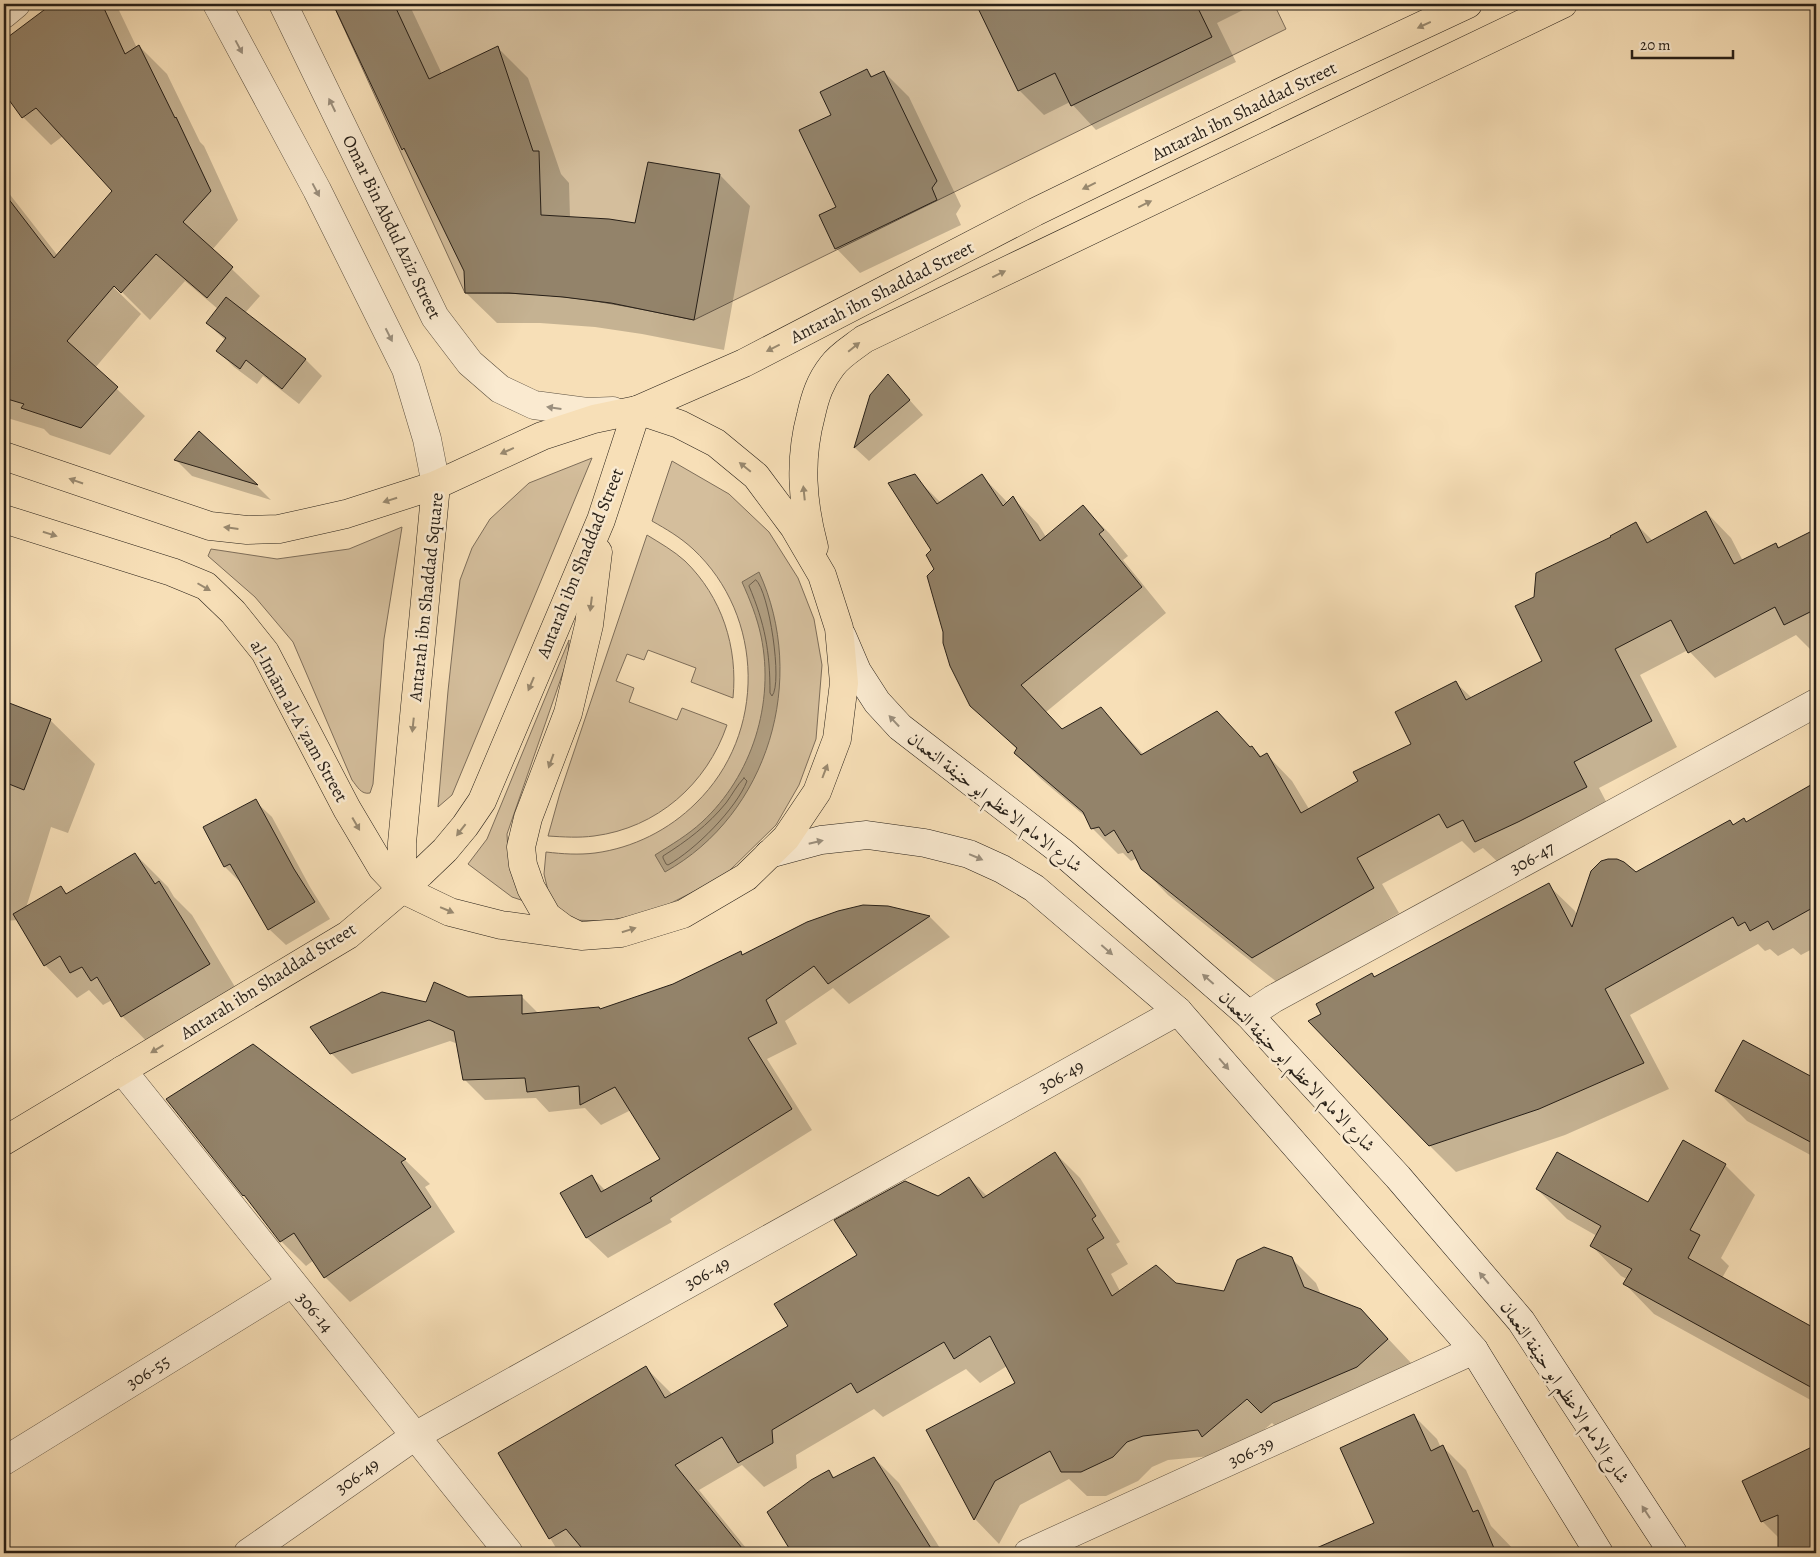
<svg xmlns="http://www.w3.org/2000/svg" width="1820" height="1557" viewBox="0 0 1820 1557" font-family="Alegreya,Amiri,serif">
  <rect width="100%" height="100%" fill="#f7dfb7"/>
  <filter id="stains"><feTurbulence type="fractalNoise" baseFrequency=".004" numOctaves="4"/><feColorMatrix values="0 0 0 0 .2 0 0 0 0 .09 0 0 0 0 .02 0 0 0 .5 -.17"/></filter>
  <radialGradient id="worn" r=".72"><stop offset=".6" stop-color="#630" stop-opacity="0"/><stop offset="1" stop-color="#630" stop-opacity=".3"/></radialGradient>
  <g fill="#d4be9c" stroke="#7e6e5a">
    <path d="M333,4H1274L1286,29L694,320C651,311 608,302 565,297C532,293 498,293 465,293Z"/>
    <polygon points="592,458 452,795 438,807 448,691 460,580 472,548 490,519 529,483"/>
    <path d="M672,461L729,494L769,532L798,578L814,619L822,665L816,739L799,785L776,825L723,877L655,911L607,921L570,920L551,903L544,874L546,852C563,854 579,855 595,853C633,848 669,830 696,803C767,734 765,616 693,549C680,537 666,529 652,521Z"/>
    <path d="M402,527L384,639L373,784L370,793C361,795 357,786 352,780L293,642L255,597L208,556L211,549L277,559L349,549Z"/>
    <path d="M647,535C660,543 674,551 685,561C722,597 738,647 733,698L691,682L696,668L648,650L644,660L627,654L616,681L634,688L629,702L677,720L682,708L727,725C707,784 657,828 594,836C579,838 564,837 548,836L560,793Z"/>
    <path d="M569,640L568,658L507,834C508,858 511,881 524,901L512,897L468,864L487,839Z"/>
  </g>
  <path fill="#b09e81" stroke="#796b57" d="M759,572C808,679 769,814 665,872L655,855C671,845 688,835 702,822C752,776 775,703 761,636C757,617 750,600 742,582Z"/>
  <g fill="#0003">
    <polygon points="54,4 116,4 137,48 139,46 167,74 200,142 204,146 238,220 212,250 260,296 245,313 306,360 322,376 299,404 263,376 257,384 234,367 218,351 226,341 207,323 218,309 185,281 150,320 110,280 108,282 141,314 95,368 145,416 110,455 50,435 44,429 4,417 4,187 58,256 114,191 63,136 51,145 23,117 4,91 4,42"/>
    <polygon points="334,4 409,4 442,74 498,48 528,78 561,174 569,183 570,218 636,224 720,175 750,206 724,350 642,334 595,327 540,323 497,323 466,293 465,270 409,155 403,149"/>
    <polygon points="977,4 1255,4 1217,23 1236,62 1096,130 1070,102 1044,115 1019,90"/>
    <polygon points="867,71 873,77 884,72 909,97 961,206 956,214 961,225 860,273 836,248 838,208 833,115"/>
    <polygon points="888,376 923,415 869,461 855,448 871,395"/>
    <polygon points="199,432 257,486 271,500 192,476 176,460"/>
    <polygon points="1816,473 1816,485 1811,476"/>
    <polygon points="914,476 941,503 982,476 1008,503 1013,498 1038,524 1046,537 1083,507 1109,533 1128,556 1123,560 1166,613 1046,712 1063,730 1101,709 1144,755 1216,712 1251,748 1252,747 1262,757 1267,755 1292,781 1309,809 1359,782 1413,744 1456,683 1472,698 1544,662 1535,598 1612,538 1636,524 1653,541 1706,512 1731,538 1743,561 1776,544 1780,548 1816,530 1816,647 1811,650 1796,635 1715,678 1688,650 1640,675 1677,747 1599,788 1612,813 1502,866 1483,848 1474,853 1462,841 1382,884 1399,913 1278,983 1168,895 1142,868 1135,859 1131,861 1123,853 1118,854 1092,828 1087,818 1041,779 1015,753 1018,750 971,705 945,632 933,551"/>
    <polygon points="4,702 50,720 95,764 68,833 51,827 26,908 61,887 68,895 135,854 168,887 174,897 192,915 241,997 154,1049 122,1016 112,1000 103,1005 89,990 77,998 45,965 18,920 4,921"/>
    <polygon points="1816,790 1816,947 1801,955 1793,948 1778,956 1770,949 1765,951 1758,944 1630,1015 1669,1089 1565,1135 1456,1172 1429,1145 1323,1015 1372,974 1375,978 1548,885 1575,911 1577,916 1636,874 1730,821 1734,825 1746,823"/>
    <polygon points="255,801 272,817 310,887 330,919 286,945 269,929 241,883 225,867"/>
    <polygon points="888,907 930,917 950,937 849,1004 833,988 785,1021 797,1044 767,1059 812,1130 670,1219 672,1222 608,1258 587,1238 562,1194 592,1177 606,1191 662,1159 631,1110 601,1125 585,1108 549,1112 536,1098 485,1100 464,1079 458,1044 450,1041 352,1074 331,1053 426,1004 468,998 521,996 539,1014 601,1010 674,985 740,952 743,956"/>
    <polygon points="1743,1041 1816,1080 1816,1158 1747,1121 1717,1091"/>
    <polygon points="253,1046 405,1160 430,1184 425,1187 455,1232 350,1302 325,1277 314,1260 306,1266 281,1241 253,1205 244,1195"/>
    <polygon points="1683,1142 1725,1165 1755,1195 1721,1258 1729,1266 1722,1278 1816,1330 1816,1403 1654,1314 1625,1284 1627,1279 1621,1276 1592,1246 1597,1236 1567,1219 1537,1189 1649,1204"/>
    <polygon points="1055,1153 1080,1178 1120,1242 1116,1244 1128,1264 1111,1274 1120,1291 1175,1284 1225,1292 1291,1258 1316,1283 1321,1295 1361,1310 1412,1364 1287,1437 1272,1423 1227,1461 1222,1455 1168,1460 1152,1467 1138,1481 1106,1496 1087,1496 1069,1479 1020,1505 999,1544 975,1519 928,1430 1016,1384 1007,1366 980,1383 966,1369 883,1417 874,1409 796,1455 797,1468 764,1487 742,1465 699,1490 750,1553 559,1553 500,1454 646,1368 673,1395 789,1326 858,1255 938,1197 969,1178 987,1196"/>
    <polygon points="1414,1416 1437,1439 1441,1448 1443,1447 1466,1470 1491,1526 1517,1553 1327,1553 1323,1546 1375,1524"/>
    <polygon points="1816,1447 1816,1553 1779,1553 1779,1538 1763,1522 1743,1482"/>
    <polygon points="874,1458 899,1483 943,1553 794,1553 769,1512 829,1472 835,1478"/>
  </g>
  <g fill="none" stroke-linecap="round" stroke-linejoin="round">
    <g stroke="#6c5e4c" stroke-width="1">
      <path d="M756,580C769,591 783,683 772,696L770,693C770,651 765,624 749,586Z"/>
      <path d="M744,778L747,781C736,809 695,850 668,865L666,864L663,858V856C687,841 708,825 726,803C732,795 737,785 744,778Z"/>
    </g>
  </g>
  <g fill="#93836a" stroke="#271f17">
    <polygon points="52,4 102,4 125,54 139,45 175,118 176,117 211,191 183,222 233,267 207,298 156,254 121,293 114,286 67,341 118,387 81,428 21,408 24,404 4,398 4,193 54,258 112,191 36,108 22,118 4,93 4,40"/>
    <polygon points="333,4 394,4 429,79 498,46 533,151 539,151 541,215 609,219 635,223 648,162 720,174 694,320 611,303 563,297 509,293 465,293 464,271 404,148 402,150"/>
    <polygon points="976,4 1196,4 1212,37 1071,106 1055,73 1018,91"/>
    <polygon points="867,69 871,77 884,71 937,181 932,188 937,200 835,249 819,215 836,207 799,130 831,115 820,92"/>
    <polygon points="226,297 306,359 282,389 246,360 240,369 216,351 226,338 206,323"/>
    <polygon points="888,374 910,400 854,448 870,395"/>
    <polygon points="199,431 258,485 174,460"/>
    <polygon points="915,474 937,504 982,474 1003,506 1013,496 1040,541 1083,505 1104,530 1099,534 1142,587 1021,685 1062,729 1101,707 1141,755 1217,711 1250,747 1252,746 1260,757 1267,753 1301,813 1358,781 1353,772 1411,744 1395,712 1456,681 1466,700 1542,661 1515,606 1534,597 1536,573 1611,537 1610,536 1636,522 1647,543 1706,511 1734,564 1776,543 1778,548 1816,529 1816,609 1784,625 1775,607 1688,653 1671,620 1615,649 1652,721 1574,762 1587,787 1518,822 1475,842 1463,820 1447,828 1439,814 1357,858 1374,888 1252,958 1141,869 1132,850 1128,853 1114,830 1105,836 1099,827 1091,829 1083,812 1014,753 1017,748 970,706 950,666 943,643 943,632 927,576 934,569 926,555 931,550 888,483"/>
    <polygon points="4,701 51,719 24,790 4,782"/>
    <polygon points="1816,782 1816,906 1773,930 1768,921 1750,931 1745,922 1738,926 1733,917 1605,989 1644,1063 1539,1109 1429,1146 1308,1021 1321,1014 1316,1004 1372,973 1374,977 1549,883 1572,927 1591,871 1601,861 1608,859 1617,859 1624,862 1636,872 1730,820 1733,825 1744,818 1746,822"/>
    <polygon points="256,799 294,869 315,902 268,930 230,864 224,867 203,827"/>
    <polygon points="135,853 155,884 159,881 210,964 121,1017 97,977 91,981 82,967 70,973 60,956 44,966 13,914 61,886 66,894"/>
    <polygon points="863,905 888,906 930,916 828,984 814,966 766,1000 777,1023 748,1038 792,1109 650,1198 652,1201 586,1238 560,1193 592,1175 601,1192 660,1159 615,1087 580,1105 579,1086 527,1092 525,1078 463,1080 454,1031 429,1020 330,1054 310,1027 382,992 426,1002 434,982 468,997 522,995 522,1014 599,1007 600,1009 673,984 741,951 742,955 807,922 838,911"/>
    <polygon points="1743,1040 1816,1079 1816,1145 1715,1091"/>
    <polygon points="253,1044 406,1159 401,1162 431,1207 324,1278 294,1233 280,1242 244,1195 243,1196 166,1099"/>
    <polygon points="1683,1140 1726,1164 1690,1230 1700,1235 1688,1258 1816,1329 1816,1390 1623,1284 1632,1269 1590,1246 1601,1226 1536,1189 1557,1152 1648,1202"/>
    <polygon points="1055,1152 1096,1216 1092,1219 1104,1238 1087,1249 1112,1296 1156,1265 1176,1283 1224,1291 1237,1260 1264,1247 1292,1257 1304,1287 1361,1309 1388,1339 1357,1367 1273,1403 1261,1413 1247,1399 1202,1437 1198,1430 1143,1436 1127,1442 1113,1457 1081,1472 1061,1472 1050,1451 995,1481 974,1520 926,1430 1015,1383 990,1336 954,1359 944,1342 857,1393 851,1383 772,1430 773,1443 738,1463 722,1437 675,1465 746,1553 586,1553 566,1529 549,1539 498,1453 646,1366 665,1398 788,1326 774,1304 857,1255 834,1220 905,1181 938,1196 969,1177 983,1198"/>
    <polygon points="1414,1414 1431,1451 1443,1445 1473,1512 1478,1510 1496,1553 1305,1553 1374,1523 1340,1448"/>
    <polygon points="1816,1445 1816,1553 1778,1553 1778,1515 1761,1522 1742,1481"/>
    <polygon points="874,1457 934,1553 792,1553 767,1512 811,1480 829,1470 833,1478"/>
  </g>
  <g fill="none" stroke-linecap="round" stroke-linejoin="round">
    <g stroke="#5b4f3f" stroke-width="29">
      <g id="minor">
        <polyline points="4,14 16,4"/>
        <polyline points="1249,1015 1273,999 1816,703"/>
        <polyline points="122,1070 509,1553"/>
        <polyline points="4,1461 292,1283"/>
        <polyline points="248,1553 415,1436 1178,1011"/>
        <polyline points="1028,1553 1474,1350"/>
      </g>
    </g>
    <g stroke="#5b4f3f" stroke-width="29">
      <g id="tertiary">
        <polyline points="217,4 317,190 406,369 427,439 436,485"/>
        <polyline points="283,4 435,317 470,363 500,389 534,405 587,412 613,411"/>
      </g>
    </g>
    <g stroke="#271f17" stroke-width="29">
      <g id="secondary">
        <polyline points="842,636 857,671 877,702 900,727 1062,852 1249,1015 1398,1177 1521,1321 1673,1553"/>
        <polyline points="769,854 821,840 867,835 925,843 969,854 1002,869 1034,888 1178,1011 1474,1350 1599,1553"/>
      </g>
    </g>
    <g stroke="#271f17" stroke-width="29">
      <g id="primary">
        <polyline points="4,456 210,526 247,530 279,529 346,514 436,485 542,436 594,419 637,410 679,424 716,443 756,476 794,527 822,575 839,628 844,683 837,739 817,792 786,838 746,877 683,914 621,933 581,936 501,925 450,912 402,889 382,868 347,809 265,652 233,612 206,586 172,572 4,519"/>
        <path d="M814,547C802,502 799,460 811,415C815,397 820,381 832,366C840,355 854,347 864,339L1563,4"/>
        <polyline points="402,889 402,843 436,485"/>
        <polyline points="575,934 563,928 547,916 531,888 523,865 521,847 528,818 568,713 589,625 598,552"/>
        <polyline points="4,1141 348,935 421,873 445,850 465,826 482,801 601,520 637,410 744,363 1035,212 1310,78 1468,4"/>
      </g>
    </g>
    <use href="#minor" stroke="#faead0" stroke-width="28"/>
    <use href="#tertiary" stroke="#faead0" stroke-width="28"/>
    <use href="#secondary" stroke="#faead0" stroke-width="28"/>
    <use href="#primary" stroke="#f7dfb7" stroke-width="28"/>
  </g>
  <defs><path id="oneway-solid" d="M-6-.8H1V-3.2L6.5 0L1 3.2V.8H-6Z" transform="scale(1.25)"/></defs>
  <g fill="#99896f">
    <use href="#oneway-solid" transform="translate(1424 25) rotate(155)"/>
    <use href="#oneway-solid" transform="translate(1089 186) rotate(154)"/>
    <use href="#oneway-solid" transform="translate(1145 204) rotate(-26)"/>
    <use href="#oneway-solid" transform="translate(999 274) rotate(-26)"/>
    <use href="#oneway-solid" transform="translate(854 347) rotate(-39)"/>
    <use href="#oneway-solid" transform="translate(773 348) rotate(153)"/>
    <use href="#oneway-solid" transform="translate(507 451) rotate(156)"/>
    <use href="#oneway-solid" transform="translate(745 467) rotate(-141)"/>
    <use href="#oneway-solid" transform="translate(76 481) rotate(-161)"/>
    <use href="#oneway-solid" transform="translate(804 493) rotate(-96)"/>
    <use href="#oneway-solid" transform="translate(390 500) rotate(162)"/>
    <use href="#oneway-solid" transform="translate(231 528) rotate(-173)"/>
    <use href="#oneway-solid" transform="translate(50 534) rotate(17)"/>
    <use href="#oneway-solid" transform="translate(204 587) rotate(30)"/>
    <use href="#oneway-solid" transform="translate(591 604) rotate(97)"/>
    <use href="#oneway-solid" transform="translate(531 684) rotate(113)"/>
    <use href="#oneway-solid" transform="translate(413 725) rotate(96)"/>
    <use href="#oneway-solid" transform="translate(551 761) rotate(110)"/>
    <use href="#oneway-solid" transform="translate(825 771) rotate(-69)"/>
    <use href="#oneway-solid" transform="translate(356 824) rotate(60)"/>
    <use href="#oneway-solid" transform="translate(461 830) rotate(128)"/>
    <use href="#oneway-solid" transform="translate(447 910) rotate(23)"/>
    <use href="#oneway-solid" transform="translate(629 930) rotate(-17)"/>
    <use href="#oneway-solid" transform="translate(157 1049) rotate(149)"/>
  </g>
  <g fill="#9b8f7d">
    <use href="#oneway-solid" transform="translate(239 47) rotate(62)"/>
    <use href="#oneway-solid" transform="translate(332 105) rotate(-116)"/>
    <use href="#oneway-solid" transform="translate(316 190) rotate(62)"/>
    <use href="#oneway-solid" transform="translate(389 335) rotate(63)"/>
    <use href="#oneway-solid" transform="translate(554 408) rotate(-172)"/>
    <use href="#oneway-solid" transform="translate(894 721) rotate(-133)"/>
    <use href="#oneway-solid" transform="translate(816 842) rotate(-13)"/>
    <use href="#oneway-solid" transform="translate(976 857) rotate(23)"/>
    <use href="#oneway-solid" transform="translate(1107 950) rotate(41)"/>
    <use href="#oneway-solid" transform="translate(1208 979) rotate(-139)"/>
    <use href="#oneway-solid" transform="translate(1224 1064) rotate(49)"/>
    <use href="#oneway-solid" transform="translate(1484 1278) rotate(-130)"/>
    <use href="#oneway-solid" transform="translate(1646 1512) rotate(-123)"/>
  </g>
  <g text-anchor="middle" stroke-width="5" stroke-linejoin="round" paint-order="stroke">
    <g font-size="18" fill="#271f17" stroke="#faead0">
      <text transform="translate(1244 111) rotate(-26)" y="6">Antarah ibn Shaddad Street</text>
      <text transform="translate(392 227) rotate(64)" y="6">Omar Bin Abdul Aziz Street</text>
      <text transform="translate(882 292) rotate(-27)" y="6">Antarah ibn Shaddad Street</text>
      <text transform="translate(580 563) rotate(-68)" y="6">Antarah ibn Shaddad Street</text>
      <text transform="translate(426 597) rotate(-84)" y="6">Antarah ibn Shaddad Square</text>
      <text transform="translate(299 721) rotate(61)" y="6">al-Imām al-Aʿẓam Street</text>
      <text transform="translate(995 802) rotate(38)" y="6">شارع الامام الاعظم ابو حنيفة النعمان</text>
      <text transform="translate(1532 858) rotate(-29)" y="6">306-47</text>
      <text transform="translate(268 981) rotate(-32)" y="6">Antarah ibn Shaddad Street</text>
      <text transform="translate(1297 1071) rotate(46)" y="6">شارع الامام الاعظم ابو حنيفة النعمان</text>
      <text transform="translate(1061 1076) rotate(-29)" y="6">306-49</text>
      <text transform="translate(707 1273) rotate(-29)" y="6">306-49</text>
      <text transform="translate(315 1312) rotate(51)" y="6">306-14</text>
      <text transform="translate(148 1372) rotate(-32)" y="6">306-55</text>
      <text transform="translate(1565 1392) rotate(56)" y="6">شارع الامام الاعظم ابو حنيفة النعمان</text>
      <text transform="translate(1251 1452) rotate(-25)" y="6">306-39</text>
      <text transform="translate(357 1476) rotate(-35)" y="6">306-49</text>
    </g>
  </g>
  <rect width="1820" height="1557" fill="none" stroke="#f7dfb7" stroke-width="20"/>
  <rect x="5" y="5" width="1810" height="1547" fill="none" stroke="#271f17" stroke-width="2.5"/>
  <rect x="10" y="10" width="1800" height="1537" fill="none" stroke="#271f17"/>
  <path d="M1632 50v8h101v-8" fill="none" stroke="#271f17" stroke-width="2.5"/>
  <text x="1640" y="50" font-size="15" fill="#271f17" stroke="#faead0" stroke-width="4" paint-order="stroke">20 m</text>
  <rect width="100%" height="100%" filter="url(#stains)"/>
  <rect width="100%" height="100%" fill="url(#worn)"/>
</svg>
